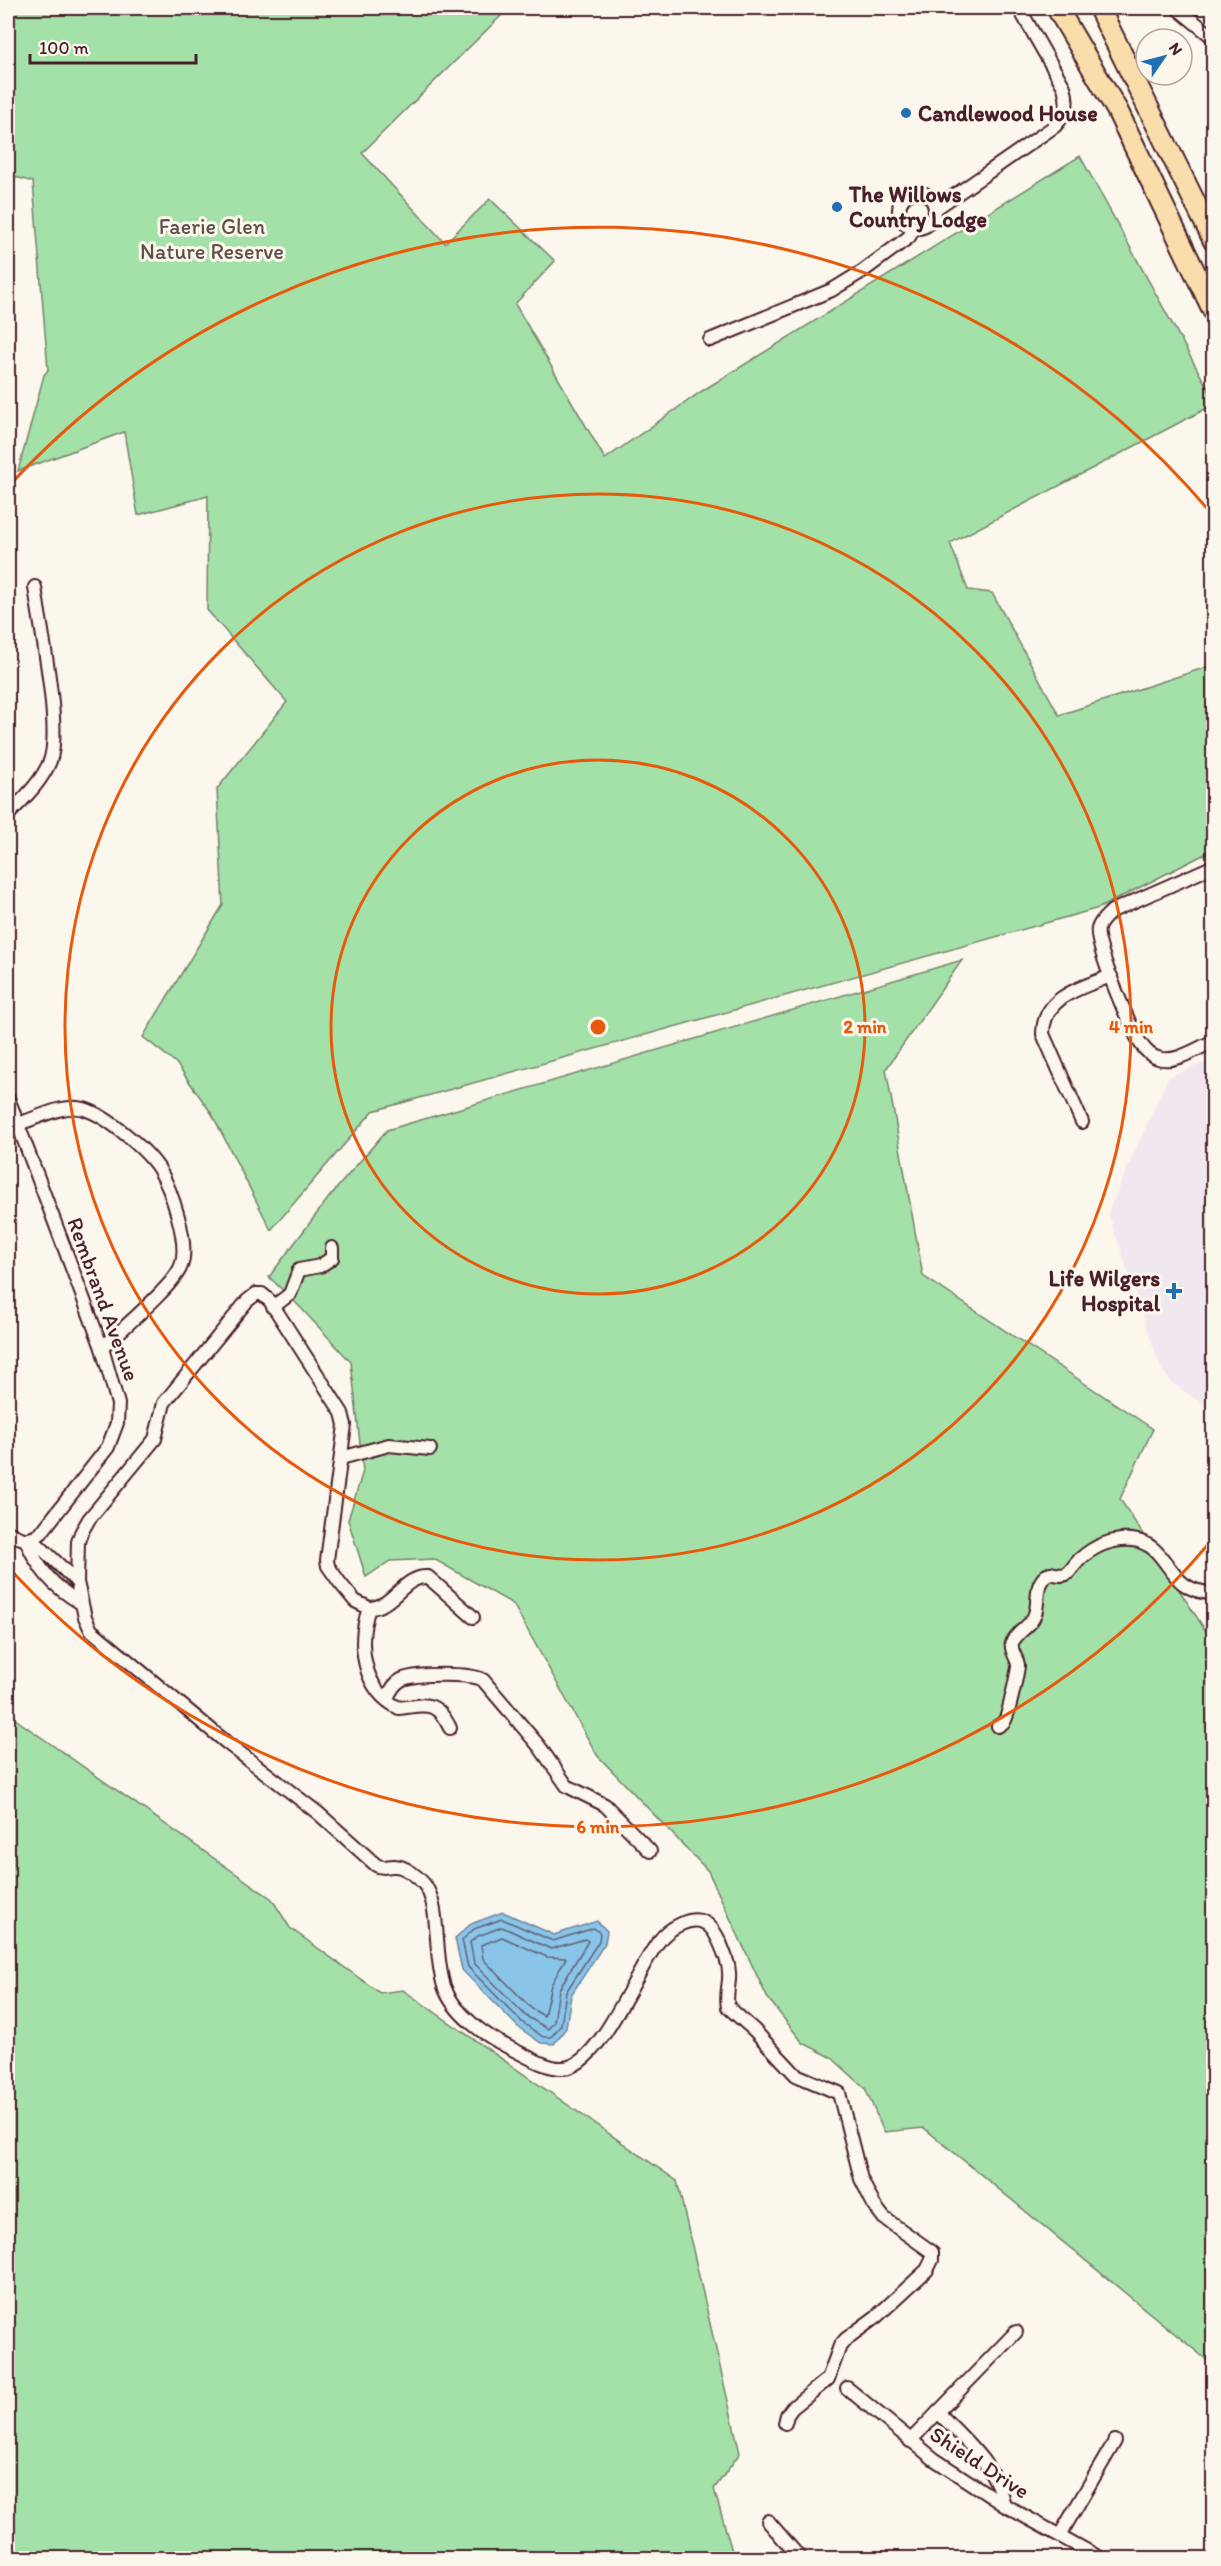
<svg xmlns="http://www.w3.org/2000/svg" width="1221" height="2566" viewBox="0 0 1221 2566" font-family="Itim,sans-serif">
  <rect width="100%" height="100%" fill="#fbf7ec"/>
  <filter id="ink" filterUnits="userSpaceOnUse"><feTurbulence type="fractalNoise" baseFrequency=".0167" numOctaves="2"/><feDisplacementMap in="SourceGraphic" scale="12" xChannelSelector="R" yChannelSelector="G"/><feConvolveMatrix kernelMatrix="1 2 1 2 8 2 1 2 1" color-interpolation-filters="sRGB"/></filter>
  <g filter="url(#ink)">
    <polygon fill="#f1e8ef" points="1213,1059 1213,1411 1172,1383 1161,1369 1108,1212 1168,1077"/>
    <g fill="#a3e1a9" stroke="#76806a" stroke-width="1.5">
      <polygon points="8,8 509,8 362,153 445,243 490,199 555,261 515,304 605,459 702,391 1080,156 1213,398 1213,405 950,543 968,590 992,593 1059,715 1213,665 1213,850 1099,908 373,1111 271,1230 212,1114 176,1063 143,1037 223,905 217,789 287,702 207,610 208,496 138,515 124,432 18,471 44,375 48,370 33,182 8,175"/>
      <polygon points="962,960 886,1069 923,1276 1153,1429 1120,1499 1213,1642 1213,2365 924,2128 884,2132 865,2088 831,2057 803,2043 767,1997 708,1871 597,1755 513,1604 434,1559 390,1561 366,1577 348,1520 363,1471 351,1362 300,1307 269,1277 330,1196 387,1130"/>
      <polygon points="8,1714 272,1899 290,1928 380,1993 403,1990 677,2181 740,2453 714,2489 734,2558 8,2558"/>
    </g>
    <polygon fill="#89c5e9" stroke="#70839d" stroke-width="1.5" points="503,1912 554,1935 597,1921 607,1931 605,1943 571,1995 566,2028 554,2044 541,2043 518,2027 462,1970 455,1938 471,1924"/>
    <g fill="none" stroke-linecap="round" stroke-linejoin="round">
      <g stroke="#636177" stroke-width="1.5">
        <polygon points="502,1919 553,1941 594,1928 600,1933 599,1941 566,1992 561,2025 551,2037 543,2037 522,2022 468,1967 462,1940 474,1929"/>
        <polygon points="502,1927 551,1949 585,1939 588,1941 559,1989 554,2022 548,2029 526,2016 474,1963 470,1942 478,1936"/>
        <polygon points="502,1937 547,1957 566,1958 551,1985 544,2016 532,2009 483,1959 481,1945"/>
      </g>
      <g stroke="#4a1f2b" stroke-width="16">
        <g id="street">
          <polyline points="1177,8 1214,38"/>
          <circle cx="917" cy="210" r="18"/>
          <path d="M935,209L1055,126C1067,113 1069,104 1064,87L1019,8"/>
          <polyline points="710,340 832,290 863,271 909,237 914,228"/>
          <path d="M8,815C24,798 41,783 50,761C62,729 40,625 35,587"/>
          <path d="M1214,866L1112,911C1107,916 1100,921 1098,929C1094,943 1131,1030 1141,1044C1145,1050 1150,1056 1158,1058C1175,1064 1198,1048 1214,1041"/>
          <path d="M8,1098L102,1348L118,1404L117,1423L108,1447L41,1533C29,1543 20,1539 8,1532"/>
          <path d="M1082,1122L1043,1034C1043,996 1081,988 1111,976"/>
          <path d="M18,1124C38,1118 64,1103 84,1109C106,1115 147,1150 159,1169C171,1189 190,1243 181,1266C174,1286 119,1331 102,1348"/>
          <polyline points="273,1307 290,1294 299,1270 320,1266 332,1258 332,1248"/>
          <polyline points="341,1458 389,1445 430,1449"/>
          <polyline points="1214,1518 1214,1528"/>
          <polyline points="32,1539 77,1582"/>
          <path d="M26,1540C38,1569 53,1587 81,1603"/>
          <path d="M369,1608C357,1643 362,1690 399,1708C425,1705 436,1699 450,1728"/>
          <path d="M473,1617L428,1577C404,1575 393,1608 369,1608L355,1601L340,1583L328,1566L327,1560L345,1425L342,1413L270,1301L262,1294H256L247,1301L164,1403L155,1439L89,1519L81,1533L78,1542L77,1582L85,1617L91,1630L227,1743L318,1813L376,1865C383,1869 386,1866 393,1866C404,1865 417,1876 424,1884C433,1895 435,1913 436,1927C438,1947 438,1967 444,1986C453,2014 487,2037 512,2049C527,2056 547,2069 563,2068C600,2067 637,1968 659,1941C665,1933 672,1928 681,1924C709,1911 718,1936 726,1958C734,1979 724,1991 728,2007L754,2030L796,2075L839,2093L861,2179L874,2205L884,2218L932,2252V2260L927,2270L877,2316L846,2339L840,2346L828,2379L792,2408L787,2415L785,2423"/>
          <path d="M387,1699C390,1691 394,1684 401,1680C415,1673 470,1673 483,1680L539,1746L567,1786L605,1805L650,1851"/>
          <path d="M998,1726C1000,1725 1004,1722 1005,1720C1008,1716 1018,1671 1018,1665C1017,1657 1010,1651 1012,1643C1017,1631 1031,1627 1035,1614C1040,1599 1033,1582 1050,1573C1056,1574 1062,1577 1068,1573C1072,1569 1076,1563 1080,1559C1094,1546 1113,1538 1132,1540C1172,1544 1164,1593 1214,1593"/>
          <polyline points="847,2388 934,2459 1004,2505 1100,2558"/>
          <path d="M938,2412C966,2442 995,2464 1004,2505"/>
          <polyline points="910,2441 1016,2332"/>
          <polyline points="768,2521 800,2558"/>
          <polyline points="1060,2535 1115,2441"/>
          <polyline points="1213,2558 1214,2557"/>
        </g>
      </g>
      <g stroke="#4a1f2b" stroke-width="24">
        <g id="primary">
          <polyline points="1057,8 1117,110 1214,312"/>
          <polyline points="1099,8 1214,241"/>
        </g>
      </g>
      <use href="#street" stroke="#fbf7ec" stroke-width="12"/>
      <use href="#primary" stroke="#f9deab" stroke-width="20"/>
    </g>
  </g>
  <g fill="none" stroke="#e8590c" stroke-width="3">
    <circle cx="598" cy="1027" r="267"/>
    <circle cx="598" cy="1027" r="533"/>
    <path d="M1211 1541A800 800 0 0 1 8 1567M8 487A800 800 0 0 1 1211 513"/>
  </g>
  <g fill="#1f6fb2" stroke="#fbf7ec" stroke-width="2">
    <circle cx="906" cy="113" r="6"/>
    <circle cx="837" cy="207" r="6"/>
    <path d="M1171 1282h6v6h6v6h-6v6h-6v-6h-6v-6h6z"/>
  </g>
  <g text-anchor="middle" stroke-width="6" stroke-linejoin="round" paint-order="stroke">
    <g font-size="22" font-weight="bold" fill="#4a1f2b" stroke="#fbf7ec" text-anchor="start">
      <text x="918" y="121">Candlewood House</text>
      <text x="849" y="202">The Willows<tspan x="849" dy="25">Country Lodge</tspan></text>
      <text x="1160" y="1286" text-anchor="end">Life Wilgers<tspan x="1160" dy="25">Hospital</tspan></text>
    </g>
    <g font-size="22" fill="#60504a" stroke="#fbf7ec">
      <text x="212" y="234">Faerie Glen<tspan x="212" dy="25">Nature Reserve</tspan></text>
    </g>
    <g font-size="22" fill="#4a1f2b" stroke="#fbf7ec">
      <text transform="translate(104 1299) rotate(70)" y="8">Rembrand Avenue</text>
      <text transform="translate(980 2462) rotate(33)" y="8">Shield Drive</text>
    </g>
  </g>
  <circle cx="598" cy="1027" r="9" fill="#e8590c" stroke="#fbf7ec" stroke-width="3"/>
  <g font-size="18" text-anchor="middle" font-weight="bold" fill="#e8590c" stroke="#fbf7ec" stroke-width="6" stroke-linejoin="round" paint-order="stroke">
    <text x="865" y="1033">2 min</text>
    <text x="1131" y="1033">4 min</text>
    <text x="598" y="1833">6 min</text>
  </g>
  <rect width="1221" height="2566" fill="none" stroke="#fbf7ec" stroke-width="30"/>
  <rect x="15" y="15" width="1191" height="2536" fill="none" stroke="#4a1f2b" stroke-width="2" filter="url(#ink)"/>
  <g transform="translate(1164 57) rotate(55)"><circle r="28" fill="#fbf7ec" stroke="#b4a19f" stroke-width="1.5"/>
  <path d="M0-4.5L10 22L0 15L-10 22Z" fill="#1f6fb2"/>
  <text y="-9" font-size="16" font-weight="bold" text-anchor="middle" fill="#4a1f2b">N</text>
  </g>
  <path d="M30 54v9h166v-9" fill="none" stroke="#4a1f2b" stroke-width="3"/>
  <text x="39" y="54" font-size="18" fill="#4a1f2b" stroke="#fbf7ec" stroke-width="4.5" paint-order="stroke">100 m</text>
</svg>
